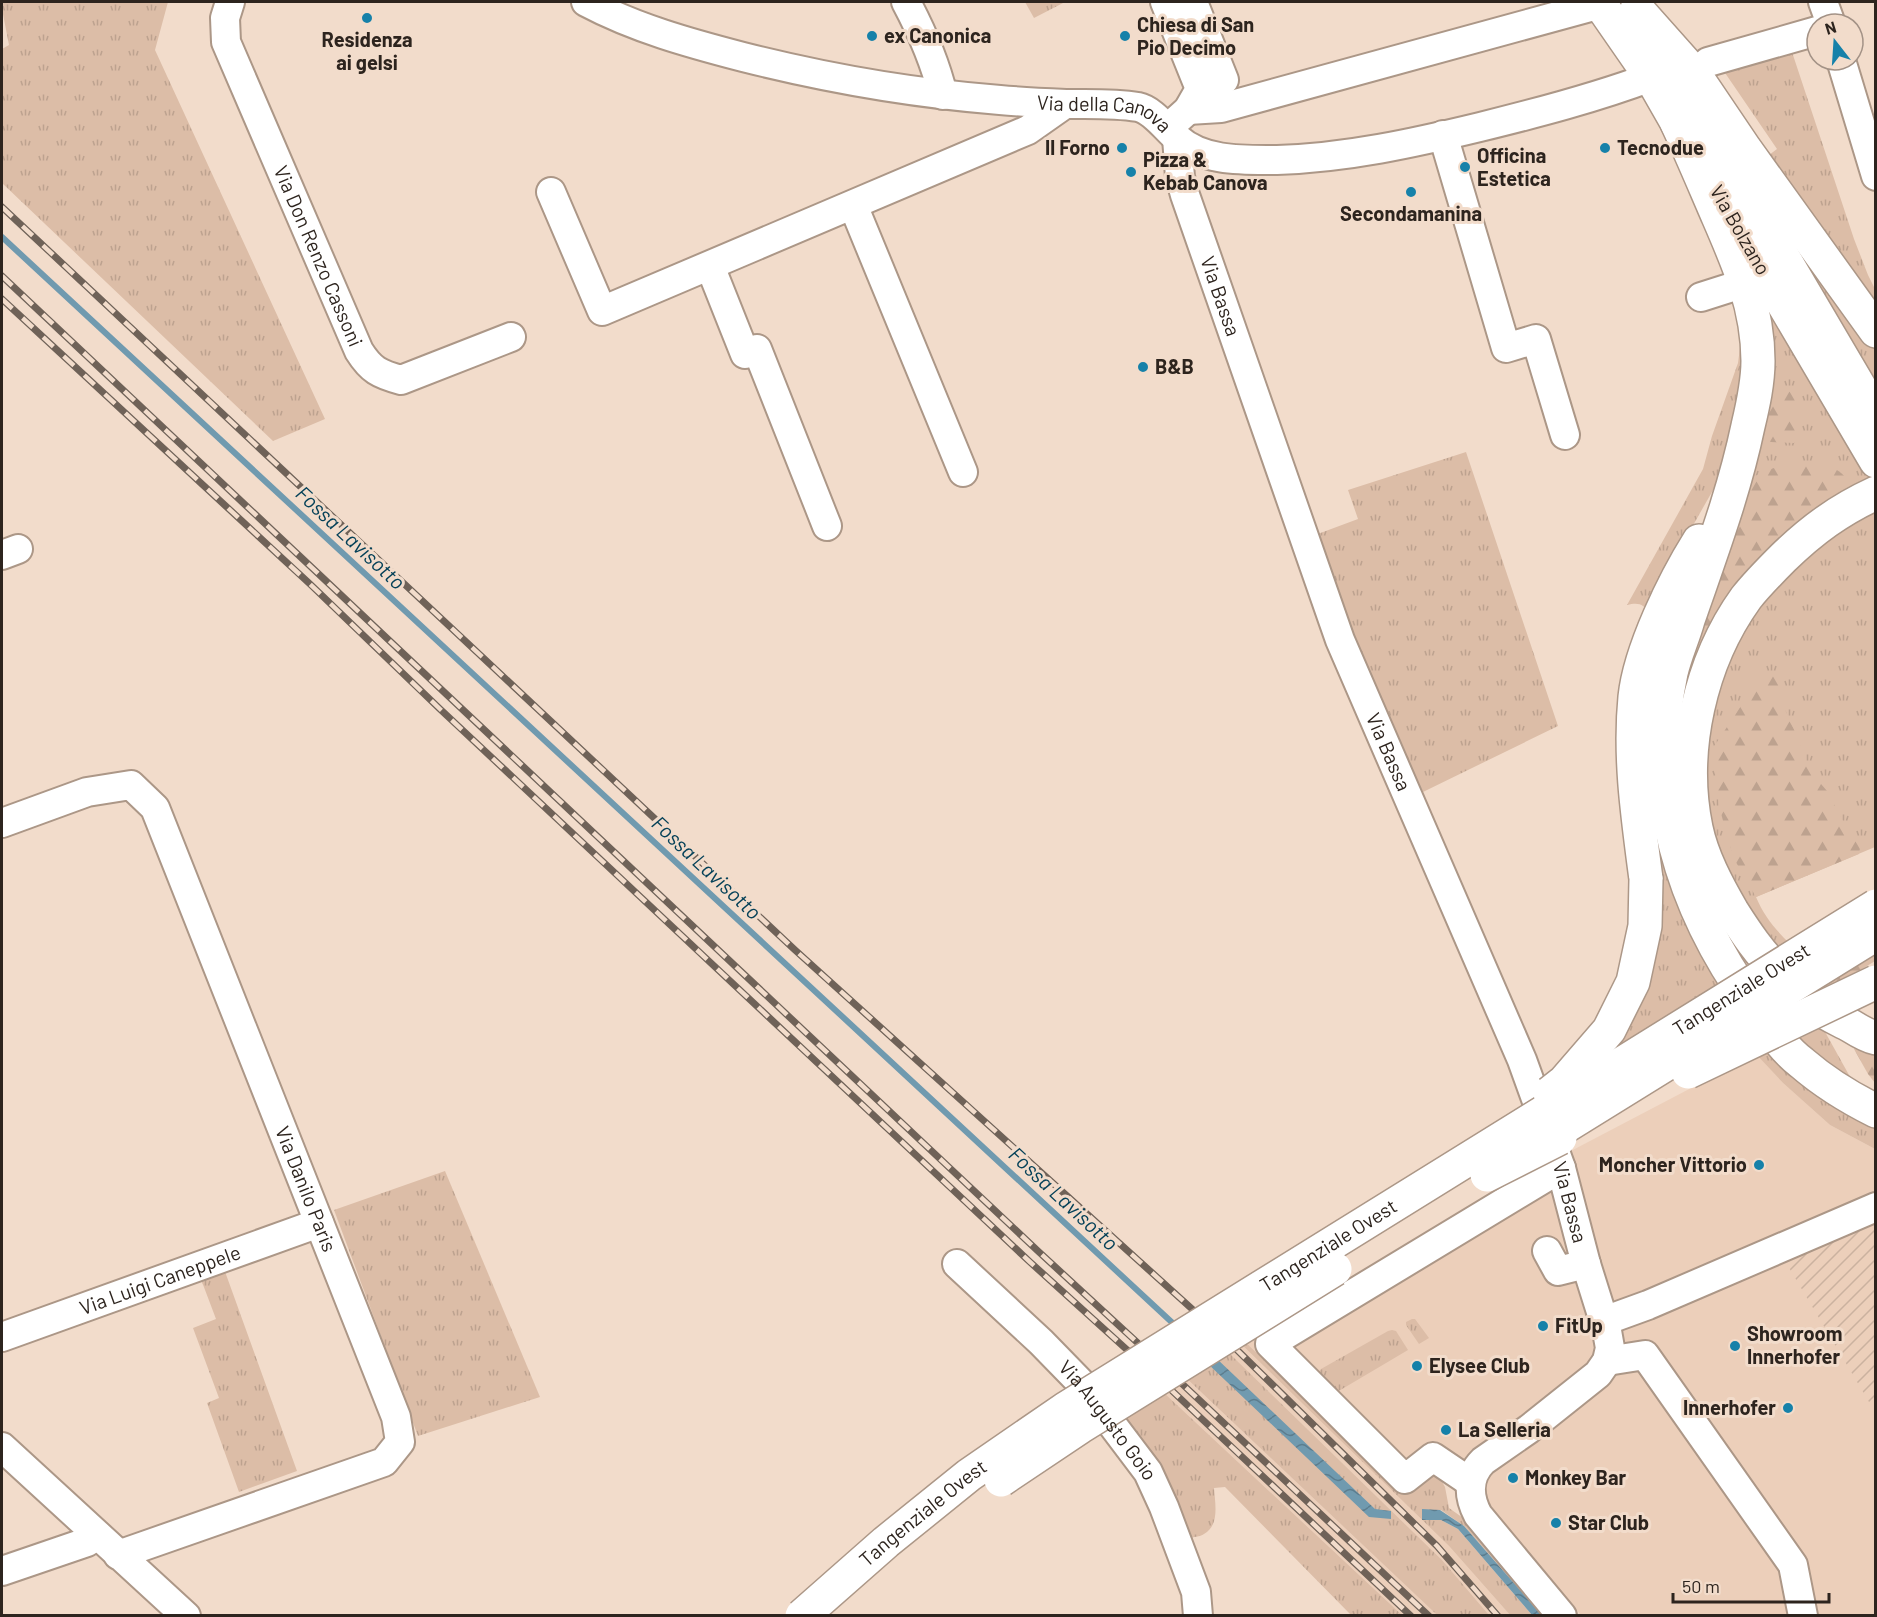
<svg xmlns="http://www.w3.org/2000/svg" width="1877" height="1617" viewBox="0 0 1877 1617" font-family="Barlow,sans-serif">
  <defs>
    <pattern id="industrial-furrows" width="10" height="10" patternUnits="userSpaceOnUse" patternTransform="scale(1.5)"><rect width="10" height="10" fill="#eccfba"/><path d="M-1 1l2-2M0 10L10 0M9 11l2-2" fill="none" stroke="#cbb29f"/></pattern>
    <pattern id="grass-tufts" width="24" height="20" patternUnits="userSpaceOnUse" patternTransform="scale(1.5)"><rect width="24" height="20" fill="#dcbda7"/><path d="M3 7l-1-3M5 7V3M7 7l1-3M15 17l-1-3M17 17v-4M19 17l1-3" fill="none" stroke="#bda28f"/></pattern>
    <pattern id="forest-firs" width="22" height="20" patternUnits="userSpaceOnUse" patternTransform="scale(1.5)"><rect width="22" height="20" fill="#dcbda7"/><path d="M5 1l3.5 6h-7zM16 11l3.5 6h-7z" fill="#bda28f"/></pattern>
    <pattern id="water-waves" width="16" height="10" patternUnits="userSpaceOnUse" patternTransform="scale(1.5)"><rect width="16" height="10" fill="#709aaf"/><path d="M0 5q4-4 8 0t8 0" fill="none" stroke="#5c7d8e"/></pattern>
  </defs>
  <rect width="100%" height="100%" fill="#f2dccb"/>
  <g fill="#eccfba">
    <polygon points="1756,1054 1783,1083 1830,1125 1875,1149 1875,1615 1581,1615 1491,1516 1442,1479 1405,1493 1242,1339 1542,1168 1569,1152"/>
    <polygon points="1239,1342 1449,1546 1510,1615 1489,1615 1442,1560 1226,1350"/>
    <polygon points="1184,1376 1437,1615 1402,1615 1161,1390"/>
  </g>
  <polygon fill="url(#industrial-furrows)" points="1875,1221 1875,1412 1785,1261"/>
  <g fill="url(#grass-tufts)">
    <polygon points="2,2 168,2 155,50 325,419 273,441 2,183 2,49 9,45 2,9"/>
    <polygon points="1025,2 1065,2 1034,18"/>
    <polygon points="1791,49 1854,239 1868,275 1875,289 1875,313 1765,158 1777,149 1721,67"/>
    <polygon points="1748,170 1857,325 1875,348 1875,391"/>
    <path d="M1767,301L1873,482C1839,498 1805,516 1778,543C1749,571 1718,614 1704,651C1678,721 1675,800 1702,870C1715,904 1737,933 1758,963L1753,966L1734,958L1707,905L1689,855L1679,819L1674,786L1678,701L1690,644L1706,594L1750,479L1762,437L1770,381L1764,306Z"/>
    <path d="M1741,340L1748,368L1721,476L1683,543L1651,614C1643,604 1639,602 1627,605L1703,469L1712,436L1738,363Z"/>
    <polygon points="1466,452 1558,726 1423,792 1350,635 1315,535 1358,519 1348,490"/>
    <path d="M1875,505V847L1756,897C1764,916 1775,929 1789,943L1776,952L1740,903L1711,829L1704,760L1719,669L1774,578Z"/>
    <polygon points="1670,648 1726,983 1602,1058 1653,840"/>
    <polygon points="1819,1021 1854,1084 1792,1034"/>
    <polygon points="1772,1043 1875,1122 1875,1149 1830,1125 1783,1083 1754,1052"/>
    <polygon points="445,1171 540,1397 418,1436 334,1210"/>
    <polygon points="223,1266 297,1471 239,1492 207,1403 219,1398 193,1328 216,1319 199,1274"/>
    <polygon points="1412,1319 1415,1319 1429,1338 1419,1344 1406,1325 1406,1322"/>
    <polygon points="1392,1330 1396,1331 1408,1350 1332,1395 1318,1373 1321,1369 1388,1331"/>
    <polygon points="1242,1339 1405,1493 1435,1469 1445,1487 1449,1508 1466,1520 1551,1615 1542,1615 1464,1526 1441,1510 1422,1510 1423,1520 1441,1520 1458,1529 1532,1615 1510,1615 1449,1546 1239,1342"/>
    <polygon points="1226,1350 1442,1560 1489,1615 1437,1615 1184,1376"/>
    <path d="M1161,1390L1402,1615H1351L1225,1487L1214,1488C1215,1503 1220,1525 1204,1534C1200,1537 1193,1537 1189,1538L1115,1417Z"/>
  </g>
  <g fill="url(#forest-firs)">
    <path d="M1781,386C1801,394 1801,420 1799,438L1794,443L1771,442L1764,439C1763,420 1763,397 1781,386Z"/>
    <path d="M1795,461C1820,462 1840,464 1853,488L1716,627L1704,636L1694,631L1750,479L1765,471Z"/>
    <polygon points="1757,672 1770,672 1782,687 1783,705 1797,736 1810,771 1827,791 1846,827 1855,833 1861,842 1859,854 1756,897 1733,857 1719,806 1713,748 1741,706 1747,689 1747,678"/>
    <polygon points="1875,946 1875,961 1822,994 1812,986"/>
    <polygon points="1859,1044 1875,1046 1875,1083 1868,1074 1854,1049"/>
  </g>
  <g fill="url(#water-waves)">
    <polygon points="1215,1357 1375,1509 1391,1511 1391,1519 1369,1517 1206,1362"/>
    <polygon points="1422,1509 1440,1510 1464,1526 1542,1615 1532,1615 1458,1529 1441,1520 1422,1520"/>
  </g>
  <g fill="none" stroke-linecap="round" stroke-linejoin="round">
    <polyline stroke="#709aaf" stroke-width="6" points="2,237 1178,1328"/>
    <g stroke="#ac9787" stroke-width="32">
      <g id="minor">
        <path id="s1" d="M230,2L225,18L226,42L359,351C371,370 379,374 401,380L511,337"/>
        <path id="s2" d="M586,2C635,28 689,43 743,57C830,79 910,93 1000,100C1022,102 1044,103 1066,104C1091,104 1114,103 1138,107C1153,110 1166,129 1177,138C1203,162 1244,160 1277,160C1346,158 1414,143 1480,127C1537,113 1595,98 1651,77"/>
        <path d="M906,2C922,32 935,62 943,95"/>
        <polyline points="1165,2 1200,89 1188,110 1178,119"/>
        <polyline points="1193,2 1224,80 1200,89"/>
        <polyline points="1823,2 1831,24"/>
        <polyline points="1841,60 1876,176"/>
        <polyline points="1708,62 1817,31"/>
        <polyline points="1188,110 1221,108 1601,4"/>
        <polyline points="1443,135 1506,348 1536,339 1565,435"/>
        <path id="s3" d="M1177,138L1180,177L1185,195L1340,640L1522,1060L1561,1168L1586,1264L1607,1331L1610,1348L1607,1361L1598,1374L1529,1429L1483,1461C1467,1477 1468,1496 1478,1515L1562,1616"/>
        <polyline points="551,192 602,311 1028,130 1065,104"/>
        <polyline points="853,205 963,472"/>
        <polyline points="710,266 745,354 757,349 827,526"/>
        <polyline points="1701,297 1745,283"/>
        <polyline points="2,555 18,549"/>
        <path id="s4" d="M2,823L87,792L131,785L155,808L396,1417L400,1442L384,1462L118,1555"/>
        <polyline points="1547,1251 1558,1271 1586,1264"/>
        <path id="s5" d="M957,1264L1041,1342L1080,1382L1148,1472L1164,1507L1196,1592L1198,1616"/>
        <polyline points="1604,1321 1648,1305 1876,1207"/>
        <path id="s6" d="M2,1337L319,1223"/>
        <polyline points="1607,1361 1645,1355 1793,1565 1803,1616"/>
        <polyline points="2,1447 186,1616"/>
        <polyline points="1470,1482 1433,1457 1405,1479 1270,1344 1561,1168"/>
        <polyline points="2,1571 87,1542 97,1535"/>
      </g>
    </g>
    <g stroke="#ac9787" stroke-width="36">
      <g id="major">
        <polyline points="1599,2 1651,77 1691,147"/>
        <polyline points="1664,55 1876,415"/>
        <polyline points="1723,201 1876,461"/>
      </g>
    </g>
    <g stroke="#ac9787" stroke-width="36">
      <g id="highway">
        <polyline points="1637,9 1693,72 1745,149 1876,331"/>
        <path d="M1677,123C1691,153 1704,184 1717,214C1738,262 1758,307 1758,361C1758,383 1753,405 1748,426C1734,493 1710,556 1688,620C1683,638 1675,655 1671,673C1646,791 1682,908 1752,1004C1767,1024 1782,1048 1802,1063C1824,1082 1850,1098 1876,1111"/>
        <path d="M1876,493C1839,510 1812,530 1783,558C1770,571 1757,584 1746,598C1700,662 1680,751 1696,828C1702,857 1717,885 1732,911C1746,933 1760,954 1779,972C1791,983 1803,996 1815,1006C1826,1014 1840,1020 1851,1026C1859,1031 1867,1036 1876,1038"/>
        <path d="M1646,879C1638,818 1629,758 1635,697C1640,650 1674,581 1699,541"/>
      </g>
    </g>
    <use href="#minor" stroke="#fff" stroke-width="28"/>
    <use href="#major" stroke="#fff" stroke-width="33"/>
    <use href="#highway" stroke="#fff" stroke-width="33"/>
    <g stroke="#6f6258" stroke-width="7">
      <g id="rail">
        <polyline points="2,207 795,950 1233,1346 1437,1546 1498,1616"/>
        <polyline points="2,276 1039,1252 1178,1380 1429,1616"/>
        <polyline points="2,299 310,584 441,710 1030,1262 1167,1386 1411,1616"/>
      </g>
    </g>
    <use href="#rail" stroke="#f2dccb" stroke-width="4.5" stroke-dasharray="14" stroke-linecap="butt"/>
    <g stroke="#ac9787" stroke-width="36" stroke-linecap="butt">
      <g id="highway-bridge">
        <polyline points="1688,1072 1876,982"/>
        <polyline points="1550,1093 1564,1082 1609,1030 1633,982 1645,926 1646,879"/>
        <polyline points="1537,1144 1876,934"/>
        <polyline points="1487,1175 1560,1138"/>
        <polyline points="1001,1480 1080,1427 1335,1269"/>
        <path id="s7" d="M802,1616L886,1542L969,1475L1065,1409L1876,906"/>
      </g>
    </g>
    <use href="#highway-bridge" stroke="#fff" stroke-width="33"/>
  </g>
  <g fill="#1681a9" stroke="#f2dccb" stroke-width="2">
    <circle cx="367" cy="18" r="6"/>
    <circle cx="872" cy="36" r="6"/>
    <circle cx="1125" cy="36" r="6"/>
    <circle cx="1122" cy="148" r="6"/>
    <circle cx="1605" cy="148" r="6"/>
    <circle cx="1465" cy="167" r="6"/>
    <circle cx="1131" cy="172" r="6"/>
    <circle cx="1411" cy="192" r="6"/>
    <circle cx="1143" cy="367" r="6"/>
    <circle cx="1759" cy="1165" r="6"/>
    <circle cx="1543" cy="1326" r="6"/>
    <circle cx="1735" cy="1346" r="6"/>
    <circle cx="1417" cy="1366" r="6"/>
    <circle cx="1788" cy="1408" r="6"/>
    <circle cx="1446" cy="1430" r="6"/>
    <circle cx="1513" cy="1478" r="6"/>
    <circle cx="1556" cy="1523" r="6"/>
  </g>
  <g text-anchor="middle" stroke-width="6" stroke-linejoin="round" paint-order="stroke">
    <g font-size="20" font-weight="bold" fill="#2d241e" stroke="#f2dccb" text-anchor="start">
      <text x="1137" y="32">Chiesa di San<tspan x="1137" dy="23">Pio Decimo</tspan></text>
      <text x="884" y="43">ex Canonica</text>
      <text x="367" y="47" text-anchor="middle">Residenza<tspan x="367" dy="23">ai gelsi</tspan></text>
      <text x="1110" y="155" text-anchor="end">Il Forno</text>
      <text x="1617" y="155">Tecnodue</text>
      <text x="1477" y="163">Officina<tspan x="1477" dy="23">Estetica</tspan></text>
      <text x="1143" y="167">Pizza &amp;<tspan x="1143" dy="23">Kebab Canova</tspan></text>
      <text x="1411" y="221" text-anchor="middle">Secondamanina</text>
      <text x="1155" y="374">B&amp;B</text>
      <text x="1747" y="1172" text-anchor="end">Moncher Vittorio</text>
      <text x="1555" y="1333">FitUp</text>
      <text x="1747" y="1341">Showroom<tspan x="1747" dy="23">Innerhofer</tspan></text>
      <text x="1429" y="1373">Elysee Club</text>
      <text x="1776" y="1415" text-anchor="end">Innerhofer</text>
      <text x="1458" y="1437">La Selleria</text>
      <text x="1525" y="1485">Monkey Bar</text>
      <text x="1568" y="1530">Star Club</text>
    </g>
    <g font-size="20" fill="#2d241e" stroke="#f2dccb">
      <text dy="7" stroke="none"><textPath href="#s2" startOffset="534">Via della Canova</textPath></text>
      <text transform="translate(1740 230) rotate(60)" y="7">Via Bolzano</text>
      <text dy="7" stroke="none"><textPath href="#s1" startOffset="274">Via Don Renzo Cassoni</textPath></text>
      <text dy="7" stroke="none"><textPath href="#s3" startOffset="165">Via Bassa</textPath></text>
      <text dy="7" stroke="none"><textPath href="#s3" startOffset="651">Via Bassa</textPath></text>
      <text dy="7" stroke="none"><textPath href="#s7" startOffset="1131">Tangenziale Ovest</textPath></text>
      <text dy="7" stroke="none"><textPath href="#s4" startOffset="578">Via Danilo Paris</textPath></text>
      <text dy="7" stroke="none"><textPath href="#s3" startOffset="1137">Via Bassa</textPath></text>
      <text dy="7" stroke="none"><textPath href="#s7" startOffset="645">Tangenziale Ovest</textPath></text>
      <text dy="7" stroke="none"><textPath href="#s6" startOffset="168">Via Luigi Caneppele</textPath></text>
      <text dy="7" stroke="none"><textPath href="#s5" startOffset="218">Via Augusto Goio</textPath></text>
      <text dy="7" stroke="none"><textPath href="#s7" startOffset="159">Tangenziale Ovest</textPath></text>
    </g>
    <g font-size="21" font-style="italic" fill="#054158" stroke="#f2dccb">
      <text transform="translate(350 538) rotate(43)" y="7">Fossa Lavisotto</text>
      <text transform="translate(706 868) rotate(43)" y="7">Fossa Lavisotto</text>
      <text transform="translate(1063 1199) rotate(43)" y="7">Fossa Lavisotto</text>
    </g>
  </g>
  <rect width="1877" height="1617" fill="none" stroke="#2d241e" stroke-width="6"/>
  <g transform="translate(1835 42) rotate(343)"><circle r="28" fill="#f2dccb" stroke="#a39286" stroke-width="1.5"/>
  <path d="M0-4.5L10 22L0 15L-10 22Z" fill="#1681a9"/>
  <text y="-9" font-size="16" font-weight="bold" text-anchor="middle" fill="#2d241e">N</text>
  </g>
  <path d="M1673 1593v9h156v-9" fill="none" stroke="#2d241e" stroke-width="3"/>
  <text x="1682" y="1593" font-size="18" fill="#2d241e" stroke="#f2dccb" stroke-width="4.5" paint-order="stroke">50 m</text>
</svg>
